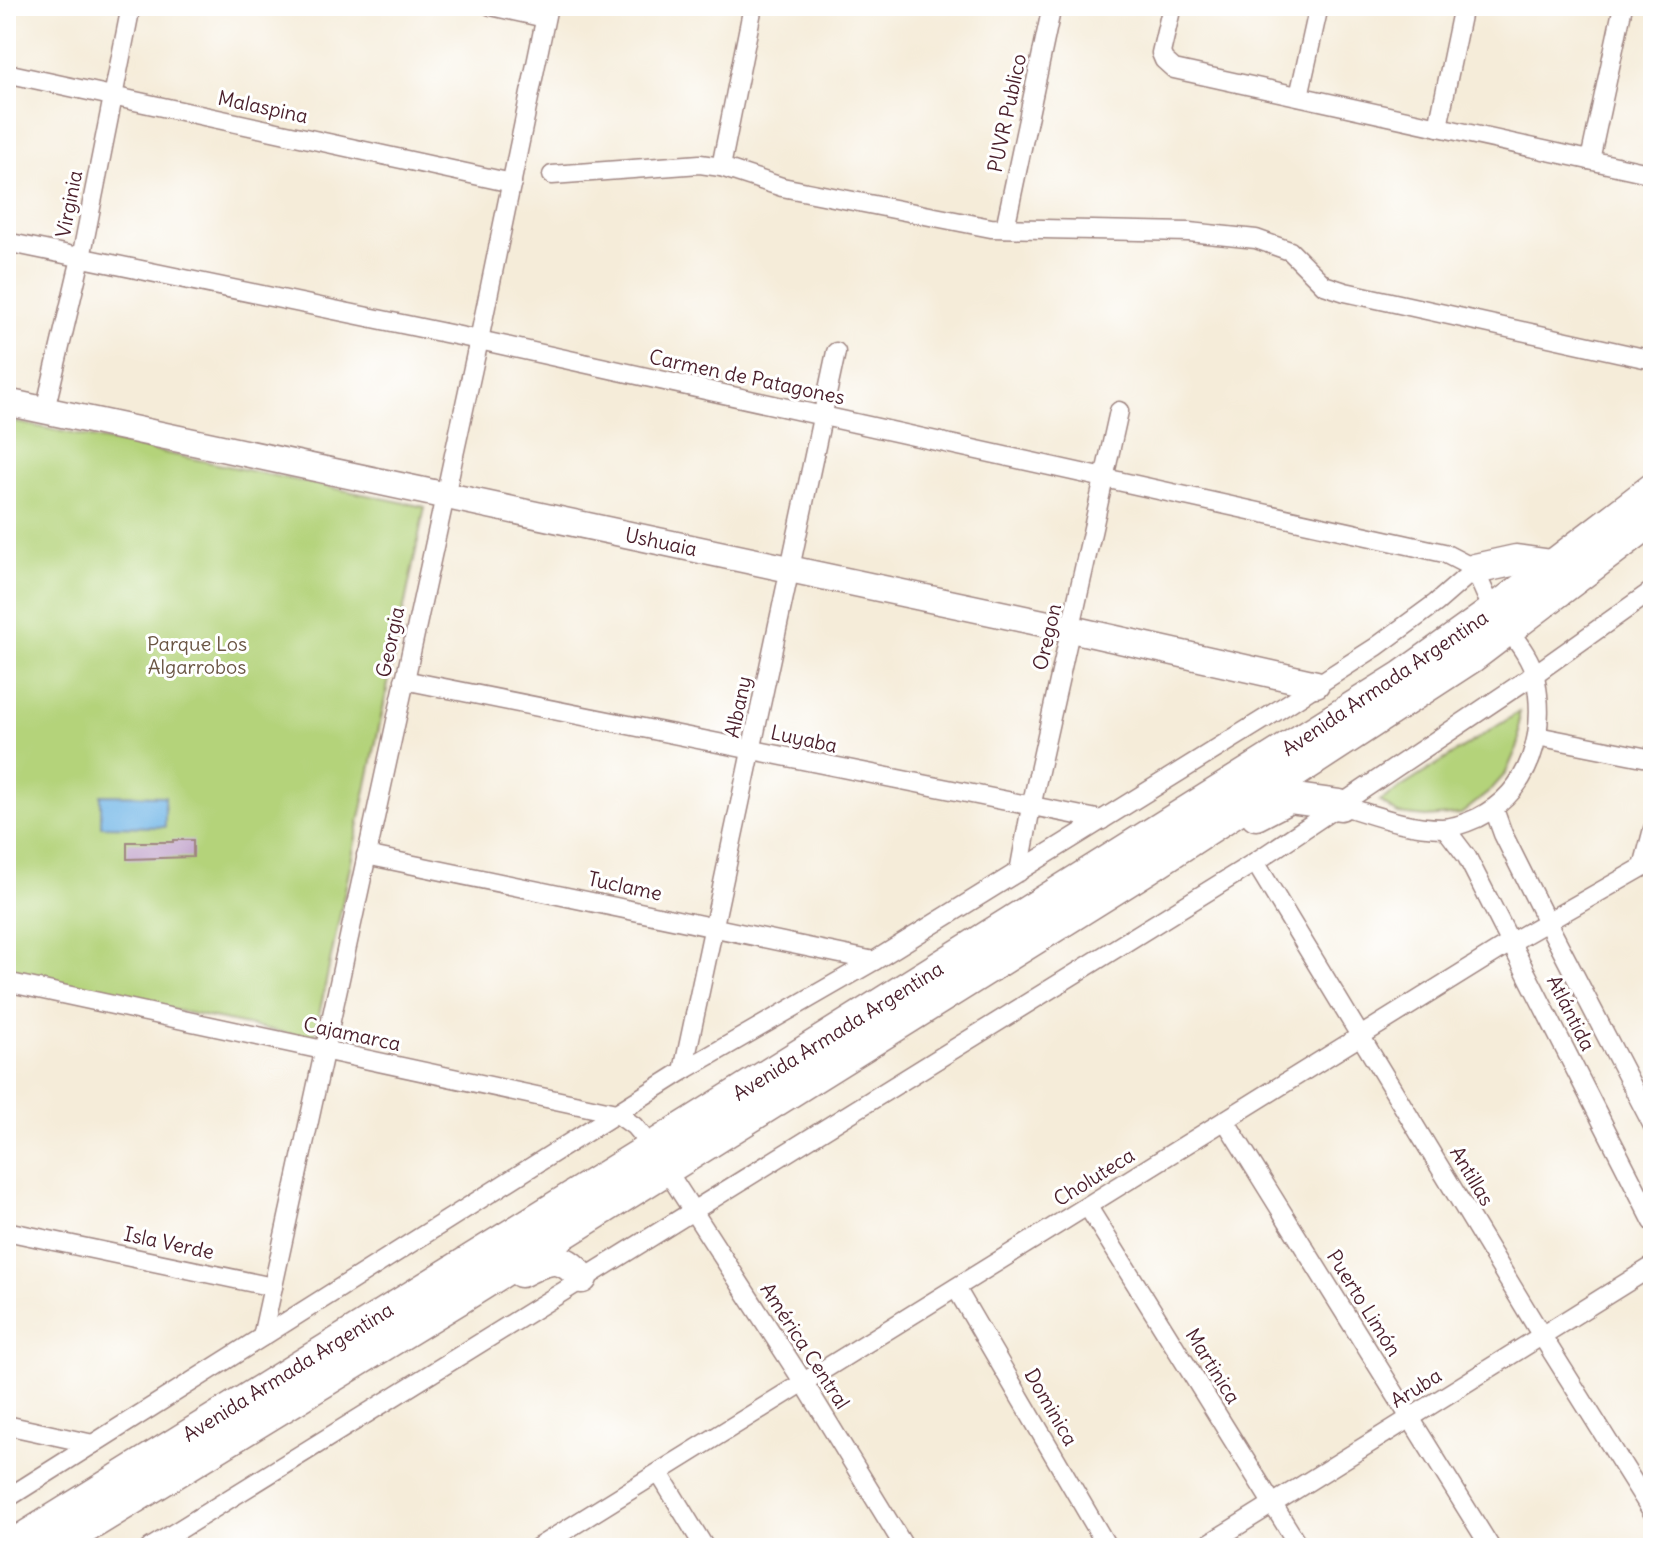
<svg xmlns="http://www.w3.org/2000/svg" width="1659" height="1554" viewBox="0 0 1659 1554" font-family="Delius,sans-serif">
  <rect width="100%" height="100%" fill="#fff"/>
  <filter id="ink" filterUnits="userSpaceOnUse"><feTurbulence type="fractalNoise" baseFrequency=".0125" numOctaves="2"/><feDisplacementMap in="SourceGraphic" scale="16" xChannelSelector="R" yChannelSelector="G"/><feConvolveMatrix kernelMatrix="1 2 1 2 8 2 1 2 1" color-interpolation-filters="sRGB"/></filter>
  <filter id="wash" filterUnits="userSpaceOnUse"><feTurbulence type="fractalNoise" baseFrequency=".006" numOctaves="4" result="noise"/><feDisplacementMap in="SourceGraphic" scale="32" xChannelSelector="R" yChannelSelector="G"/><feGaussianBlur stdDeviation="1.8" result="paint"/><feColorMatrix in="noise" values="0 0 0 0 0 0 0 0 0 0 0 0 0 0 0 0 0 1.4 0 .05"/><feComposite in="paint" operator="in"/></filter>
  <g filter="url(#wash)">
    <rect width="100%" height="100%" fill="#f5ecd9"/>
    <g fill="#b4d37a" stroke="#7f7952" stroke-width="2">
      <polygon points="6,420 425,507 314,1039 6,975"/>
      <polygon points="1519,712 1519,743 1506,773 1489,792 1461,814 1426,817 1398,814 1380,801"/>
    </g>
    <polygon fill="#6fb5e6" stroke="#5c6a88" stroke-width="2" points="101,795 165,796 165,827 101,826"/>
    <g id="blocks">
      <polygon fill="#c4a8cd" points="173,840 193,840 193,857 127,859 127,842 173,842"/>
    </g>
  </g>
  <g filter="url(#ink)">
    <use href="#blocks" fill-opacity="0" stroke="#a08682" stroke-width="2"/>
    <g fill="none" stroke-linecap="round" stroke-linejoin="round">
      <g stroke="#a08682" stroke-width="21">
        <g id="minor">
          <polyline points="491,6 545,18"/>
          <polyline points="1172,6 1161,53 1164,60 1174,69 1653,174"/>
          <polyline points="6,73 512,183"/>
          <polyline points="1299,96 1319,6"/>
          <polyline points="1438,127 1463,6"/>
          <polyline points="1590,160 1623,6"/>
          <polyline points="721,167 753,6"/>
          <polyline points="552,175 700,164 721,167 782,187 991,228 1189,232 1256,239 1290,251 1324,285 1345,292 1653,360"/>
          <polyline points="1005,228 1052,6"/>
          <polyline points="6,242 479,340 1444,553 1475,569"/>
          <polyline points="45,410 81,258 131,6"/>
          <polyline points="404,680 1102,820"/>
          <polyline points="1537,736 1653,759"/>
          <path d="M1340,805C1374,815 1406,828 1442,828C1454,828 1466,823 1477,818C1531,791 1547,733 1535,676C1529,651 1506,630 1493,608C1485,596 1480,582 1475,569"/>
          <polyline points="1494,809 1503,834 1547,922 1653,1126"/>
          <polyline points="1445,828 1467,857 1653,1222"/>
          <polyline points="366,855 874,961"/>
          <polyline points="1255,862 1542,1336 1653,1513"/>
          <polyline points="1019,872 1031,807 1119,411"/>
          <polyline points="6,982 616,1113 634,1126 651,1146 804,1383 905,1548"/>
          <polyline points="683,1071 836,352"/>
          <polyline points="1226,1122 1491,1548"/>
          <polyline points="1088,1207 1300,1548"/>
          <polyline points="6,1231 273,1287"/>
          <polyline points="956,1288 1108,1548"/>
          <polyline points="262,1337 479,340 548,6"/>
          <polyline points="6,1425 93,1444"/>
          <polyline points="659,1473 705,1548"/>
          <polyline points="6,1499 683,1071 874,961 1266,718 1376,647 1436,603 1475,569"/>
          <polyline points="150,1548 1255,862 1535,674 1653,590"/>
          <polyline points="537,1548 1510,943 1643,867 1653,829"/>
          <polyline points="1202,1548 1653,1266"/>
        </g>
      </g>
      <g stroke="#a08682" stroke-width="29">
        <polyline id="secondary" points="6,402 1071,629 1316,684"/>
      </g>
      <g stroke="#a08682" stroke-width="33">
        <g id="primary">
          <polyline points="1475,569 1516,560 1552,565"/>
          <polyline points="1256,815 1289,798 1340,805"/>
          <path d="M521,1272C548,1258 561,1252 582,1278"/>
          <polyline points="7,1548 695,1120 1402,676 1494,610 1653,488"/>
          <polyline points="53,1548 458,1300 1147,869 1471,658 1653,520"/>
        </g>
      </g>
      <use href="#minor" stroke="#fff" stroke-width="18"/>
      <use href="#secondary" stroke="#fff" stroke-width="26"/>
      <use href="#primary" stroke="#fff" stroke-width="30"/>
    </g>
  </g>
  <g text-anchor="middle" stroke-width="6" stroke-linejoin="round" paint-order="stroke">
    <g font-size="20" fill="#4a1f2b" stroke="#fff">
      <text transform="translate(263 107) rotate(12)" y="7">Malaspina</text>
      <text transform="translate(1007 113) rotate(-78)" y="7">PUVR Publico</text>
      <text transform="translate(69 204) rotate(-79)" y="7">Virginia</text>
      <text transform="translate(747 377) rotate(12)" y="7">Carmen de Patagones</text>
      <text transform="translate(661 542) rotate(12)" y="7">Ushuaia</text>
      <text transform="translate(1047 637) rotate(-77)" y="7">Oregon</text>
      <text transform="translate(390 642) rotate(-78)" y="7">Georgia</text>
      <text transform="translate(1385 683) rotate(-34)" y="7">Avenida Armada Argentina</text>
      <text transform="translate(738 707) rotate(-78)" y="7">Albany</text>
      <text transform="translate(804 739) rotate(12)" y="7">Luyaba</text>
      <text transform="translate(625 886) rotate(12)" y="7">Tuclame</text>
      <text transform="translate(1571 1013) rotate(63)" y="7">Atlántida</text>
      <text transform="translate(838 1031) rotate(-32)" y="7">Avenida Armada Argentina</text>
      <text transform="translate(352 1034) rotate(12)" y="7">Cajamarca</text>
      <text transform="translate(1472 1176) rotate(59)" y="7">Antillas</text>
      <text transform="translate(1094 1177) rotate(-32)" y="7">Choluteca</text>
      <text transform="translate(169 1243) rotate(12)" y="7">Isla Verde</text>
      <text transform="translate(1364 1303) rotate(58)" y="7">Puerto Limón</text>
      <text transform="translate(805 1346) rotate(57)" y="7">América Central</text>
      <text transform="translate(1213 1366) rotate(58)" y="7">Martinica</text>
      <text transform="translate(288 1372) rotate(-32)" y="7">Avenida Armada Argentina</text>
      <text transform="translate(1416 1388) rotate(-32)" y="7">Aruba</text>
      <text transform="translate(1051 1407) rotate(60)" y="7">Dominica</text>
    </g>
    <g font-size="20" fill="#6a5543" stroke="#fff">
      <text x="197" y="651">Parque Los<tspan x="197" dy="23">Algarrobos</tspan></text>
    </g>
  </g>
  <rect width="1659" height="1554" fill="none" stroke="#fff" stroke-width="32"/>
</svg>
